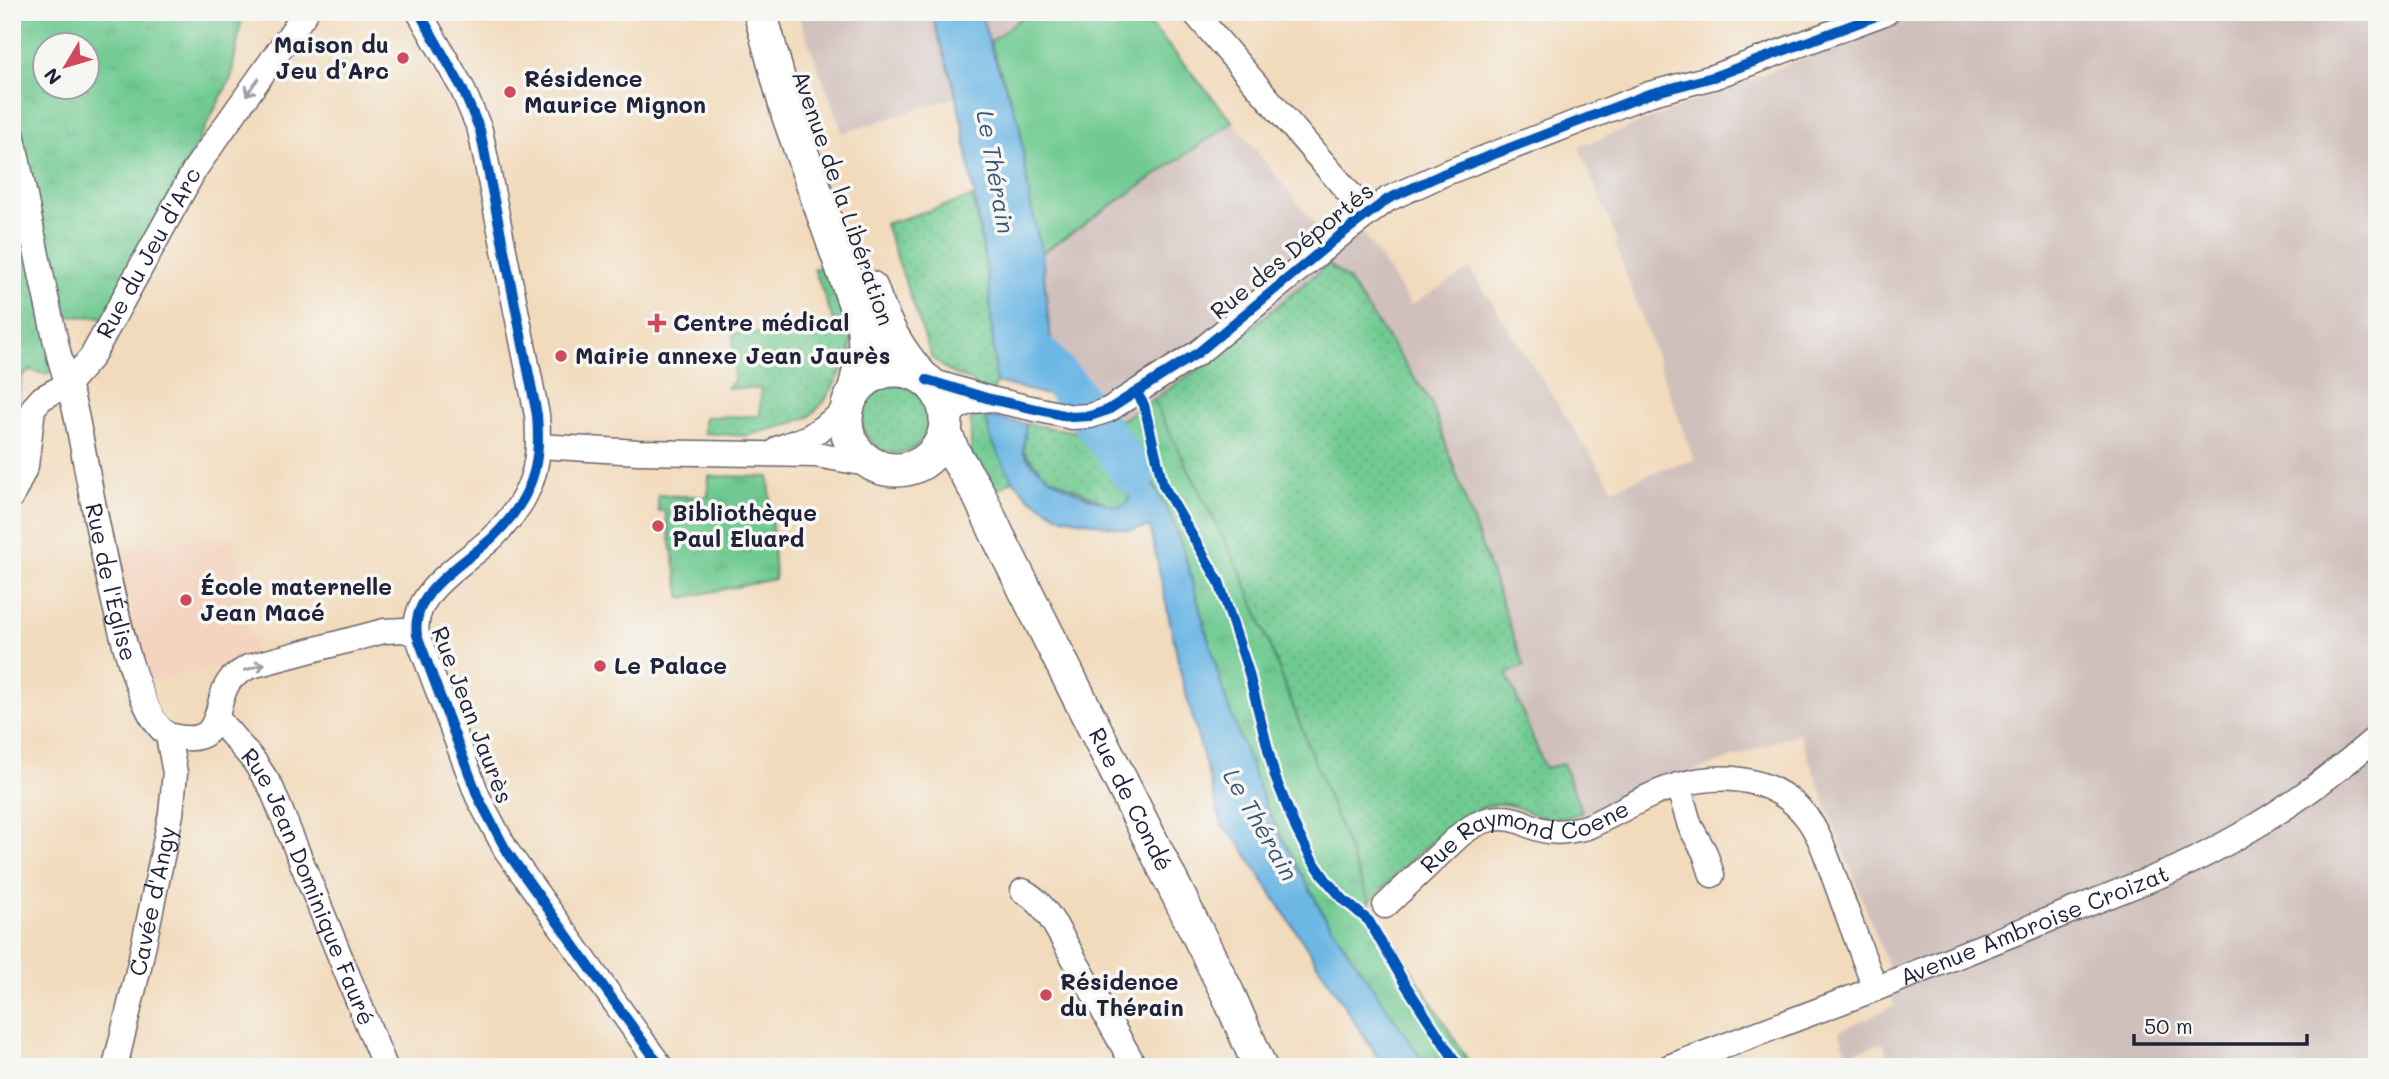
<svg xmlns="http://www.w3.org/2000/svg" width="2389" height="1079" viewBox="0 0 2389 1079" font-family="Mali,sans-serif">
  <defs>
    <pattern id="grass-dots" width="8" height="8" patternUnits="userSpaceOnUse" patternTransform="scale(1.75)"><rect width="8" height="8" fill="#70ca91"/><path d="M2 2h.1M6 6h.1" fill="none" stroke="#61ad7e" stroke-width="1.8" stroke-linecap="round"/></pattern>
    <pattern id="park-tufts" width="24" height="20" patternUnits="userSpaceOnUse" patternTransform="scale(1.75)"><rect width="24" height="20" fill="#70ca91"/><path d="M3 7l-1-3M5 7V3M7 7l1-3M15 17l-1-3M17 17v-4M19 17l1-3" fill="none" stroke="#61ad7e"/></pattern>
  </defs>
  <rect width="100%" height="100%" fill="#f6f6f2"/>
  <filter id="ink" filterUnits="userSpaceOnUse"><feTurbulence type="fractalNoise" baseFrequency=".0143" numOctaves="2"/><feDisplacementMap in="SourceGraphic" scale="14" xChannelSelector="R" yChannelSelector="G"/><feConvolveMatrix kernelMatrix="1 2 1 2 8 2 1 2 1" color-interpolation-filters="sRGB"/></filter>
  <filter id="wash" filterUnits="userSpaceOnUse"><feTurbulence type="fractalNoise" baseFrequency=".00686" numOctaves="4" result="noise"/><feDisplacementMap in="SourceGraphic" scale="28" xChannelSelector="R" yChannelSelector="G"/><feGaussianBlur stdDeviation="1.57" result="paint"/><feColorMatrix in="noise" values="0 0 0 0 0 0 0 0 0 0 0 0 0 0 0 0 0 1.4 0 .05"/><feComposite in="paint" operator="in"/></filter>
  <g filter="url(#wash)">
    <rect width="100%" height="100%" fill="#f2dbbd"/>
    <polygon fill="#f4d3c0" points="231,535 244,610 257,656 151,682 128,591 124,551"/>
    <g fill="#d0c0bc">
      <polygon points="797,12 931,12 956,97 843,133"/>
      <polygon points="981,12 1029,12 990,42"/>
      <polygon points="1921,12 2377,12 2377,1067 1891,1067 1883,1043 1847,1054 1839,1031 1894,1006 1886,961 1799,733 1582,813 1563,764 1545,769 1507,674 1523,666 1348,280 1327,264 1216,357 1186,379 1118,422 1072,378 1056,360 1045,299 1042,253 1233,122 1330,243 1356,223 1411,305 1470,269 1613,489 1662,469 1694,460 1615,244 1618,242 1579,147"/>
    </g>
    <g fill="url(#grass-dots)" stroke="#497666" stroke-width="2">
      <polygon points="14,114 56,316 51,372 44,374 31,370 22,376 12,437"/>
      <polygon points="973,197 989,284 996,382 986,416 1002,461 1013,480 993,493 971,455 971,401 974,382 950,372 932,358 885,224"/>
      <path d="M1328,264L1348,280L1431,402L1524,666L1507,674L1545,768L1563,764L1582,813C1572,816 1560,820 1550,819C1532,817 1517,803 1498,804C1459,807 1397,874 1369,902L1243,577L1153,400L1216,357Z"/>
      <polygon points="825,266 851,337 850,357 824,402 809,417 784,426 745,436 704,433 704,417 760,416 761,389 727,388 734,381 733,334 837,330 814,269"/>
      <circle cx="896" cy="419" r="34"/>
      <polygon points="1026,424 1078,432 1090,431 1130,489 1128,502 1120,507 1110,505 1045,475 1023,451"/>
    </g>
    <g fill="url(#park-tufts)" stroke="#497666" stroke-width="2" fill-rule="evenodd">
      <path d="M12,12H243L231,78L107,317L56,316L12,105ZM46,46H88V88H46Z"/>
      <polygon points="1153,400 1243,577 1369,902 1472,1067 1427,1067 1323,914 1267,809 1226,701 1184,553 1172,520 1126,432 1118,422"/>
      <polygon points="709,476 769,477 775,579 681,598 665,511 658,511 658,495 708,497"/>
    </g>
    <polygon fill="#70ca91" stroke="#497666" stroke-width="2" points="1029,12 1140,12 1233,122 1042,253 1030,202 1019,123 990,42"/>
    <g fill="#6db7e5" stroke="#486c90" stroke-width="2">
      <polygon points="931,12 981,12 990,46 1019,123 1030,202 1042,253 1049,329 1056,360 1072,378 1094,397 1044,394 996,382 989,284 962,122 953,83"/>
      <path d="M986,416L1026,424L1023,451C1037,478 1091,501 1120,507L1128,502L1130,489L1090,431L1118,422L1126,432L1172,520L1184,553L1226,701L1267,809L1323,914L1427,1067H1384L1237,840L1222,825L1182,679L1150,527L1127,530L1059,516L1029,497L1013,480L1002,461L991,439Z"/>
    </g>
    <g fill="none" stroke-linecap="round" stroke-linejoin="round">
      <polyline stroke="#6db7e5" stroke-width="42" points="1039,355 1068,387 1134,474"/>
    </g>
  </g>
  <g filter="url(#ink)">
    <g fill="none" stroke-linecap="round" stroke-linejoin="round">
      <g stroke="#6b6368" stroke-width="27">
        <g id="street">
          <path d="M419,12L462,88L480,130L537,415C539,441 539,465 528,489C520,508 507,523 493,537C465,564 410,591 417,635L478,797L506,850L661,1067"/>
          <polyline points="1194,12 1367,214"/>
          <path id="s1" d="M12,133C27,205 41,278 58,351C62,370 70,388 74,406C87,456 125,726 172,736C228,749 211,702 231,679C236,674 243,671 248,667L384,631L404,630L417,635"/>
          <polyline points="927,380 990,399 1072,417 1090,416 1108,410 1199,352 1339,236 1388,199 1443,174 1649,94 1713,77 1887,12"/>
          <path d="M947,419C957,403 971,401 989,399"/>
          <polyline points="539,446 638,452 816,455 873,465"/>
          <polyline points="779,448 809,437 847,410"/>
          <path id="s2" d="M12,496L26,466L33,408L42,398L68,384L91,358L195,169L306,12"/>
          <path id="s3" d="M217,718L254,761L271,787L385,1067"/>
          <polyline points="1678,785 1690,826 1705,853 1712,875"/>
          <path d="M1023,891C1038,899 1046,911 1055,925L1135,1067"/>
          <path id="s4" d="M1385,906L1460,835C1479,820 1498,813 1522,822C1530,826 1539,830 1548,831C1561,833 1574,830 1587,827C1617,814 1646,794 1679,785C1732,770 1790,780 1817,834C1826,851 1831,870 1838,888C1850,922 1863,955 1875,989"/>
          <path id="s5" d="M115,1067L139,967L171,814L175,773L168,736"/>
          <path id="s6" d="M1669,1067L1875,989L2176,869C2249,835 2316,790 2377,737"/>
        </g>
      </g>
      <g stroke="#6b6368" stroke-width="36">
        <g id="secondary">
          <polyline points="760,12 788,114 864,329 865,348 854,392"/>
          <path d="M871,288C882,321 897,350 921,376"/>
          <circle cx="896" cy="420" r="50"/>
          <path id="s7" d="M945,433L954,454L978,493L997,534L1228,994L1260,1067"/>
        </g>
      </g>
      <use href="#street" stroke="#fff" stroke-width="24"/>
      <use href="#secondary" stroke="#fff" stroke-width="33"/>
      <g stroke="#f6f6f2" stroke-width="15">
        <g id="cycleway">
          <path d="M419,12L462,88L480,130L537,415C539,441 539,465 528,489C520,508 507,523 493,537C465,564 410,591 417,635L478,797L506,850L661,1067"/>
          <polyline points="927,380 990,399 1072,417 1090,416 1108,410 1199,352 1339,236 1388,199 1443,174 1649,94 1713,77 1887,12"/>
          <polyline points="1137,393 1144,405 1163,485 1219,582 1248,670 1275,777 1296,829 1311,858 1327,881 1343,899 1369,921 1405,984 1459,1067"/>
        </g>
      </g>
      <use href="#cycleway" stroke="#0057b8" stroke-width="10"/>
    </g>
    <defs><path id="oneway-shaft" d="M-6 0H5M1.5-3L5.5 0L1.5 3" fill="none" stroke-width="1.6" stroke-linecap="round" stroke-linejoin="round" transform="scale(1.75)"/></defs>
    <g stroke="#9c9ca7">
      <use href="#oneway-shaft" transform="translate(252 87) rotate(126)"/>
      <use href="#oneway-shaft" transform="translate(255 667) rotate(-19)"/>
    </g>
  </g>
  <g fill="#d1495b" stroke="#f6f6f2" stroke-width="2.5">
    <circle cx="403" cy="58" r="7"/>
    <circle cx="510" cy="92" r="7"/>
    <path d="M653.5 312.5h7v7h7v7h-7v7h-7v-7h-7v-7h7z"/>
    <circle cx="561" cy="356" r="7"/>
    <circle cx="658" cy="526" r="7"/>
    <circle cx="186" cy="600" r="7"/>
    <circle cx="600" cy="666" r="7"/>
    <circle cx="1046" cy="995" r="7"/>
  </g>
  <g text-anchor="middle" stroke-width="7" stroke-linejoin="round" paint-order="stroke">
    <g font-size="23" font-weight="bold" fill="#22223b" stroke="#f6f6f2" text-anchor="start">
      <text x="389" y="53" text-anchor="end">Maison du<tspan x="389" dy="26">Jeu d’Arc</tspan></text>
      <text x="524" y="87">Résidence<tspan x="524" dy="26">Maurice Mignon</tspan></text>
      <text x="673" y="331">Centre médical</text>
      <text x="575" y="364">Mairie annexe Jean Jaurès</text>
      <text x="672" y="521">Bibliothèque<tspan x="672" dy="26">Paul Eluard</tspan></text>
      <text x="200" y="595">École maternelle<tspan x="200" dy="26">Jean Macé</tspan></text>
      <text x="614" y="674">Le Palace</text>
      <text x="1060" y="990">Résidence<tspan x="1060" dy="26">du Thérain</tspan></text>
    </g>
    <g font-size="23" fill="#22223b" stroke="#f6f6f2">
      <text transform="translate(843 198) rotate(71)" y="8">Avenue de la Libération</text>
      <text transform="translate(1292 251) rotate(-39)" y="8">Rue des Déportés</text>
      <text dy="8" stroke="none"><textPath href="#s2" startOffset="289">Rue du Jeu d'Arc</textPath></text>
      <text dy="8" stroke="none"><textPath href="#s1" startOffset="460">Rue de l'Église</textPath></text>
      <text transform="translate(472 715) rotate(69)" y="8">Rue Jean Jaurès</text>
      <text dy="8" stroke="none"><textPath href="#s7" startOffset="411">Rue de Condé</textPath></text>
      <text dy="8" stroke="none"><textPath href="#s4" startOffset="168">Rue Raymond Coene</textPath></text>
      <text dy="8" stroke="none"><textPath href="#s3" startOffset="194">Rue Jean Dominique Fauré</textPath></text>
      <text dy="8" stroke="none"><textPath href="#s5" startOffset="170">Cavée d'Angy</textPath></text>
      <text dy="8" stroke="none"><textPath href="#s6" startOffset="392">Avenue Ambroise Croizat</textPath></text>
    </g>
    <g font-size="24" font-style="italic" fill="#3c5676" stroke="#f6f6f2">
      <text transform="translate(995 172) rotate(80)" y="8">Le Thérain</text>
      <text transform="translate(1260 825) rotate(60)" y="8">Le Thérain</text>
    </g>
  </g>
  <rect width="2389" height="1079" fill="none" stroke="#f6f6f2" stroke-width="42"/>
  <g transform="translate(66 66) rotate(232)"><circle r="33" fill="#f6f6f2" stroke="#a1a1a9" stroke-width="2"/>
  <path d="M0-5L12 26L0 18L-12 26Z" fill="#d1495b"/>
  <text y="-10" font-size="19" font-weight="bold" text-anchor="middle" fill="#22223b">N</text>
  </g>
  <path d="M2134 1034v10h173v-10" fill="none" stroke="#22223b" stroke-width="3.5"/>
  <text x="2144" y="1034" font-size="21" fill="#22223b" stroke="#f6f6f2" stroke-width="5" paint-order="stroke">50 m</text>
</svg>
